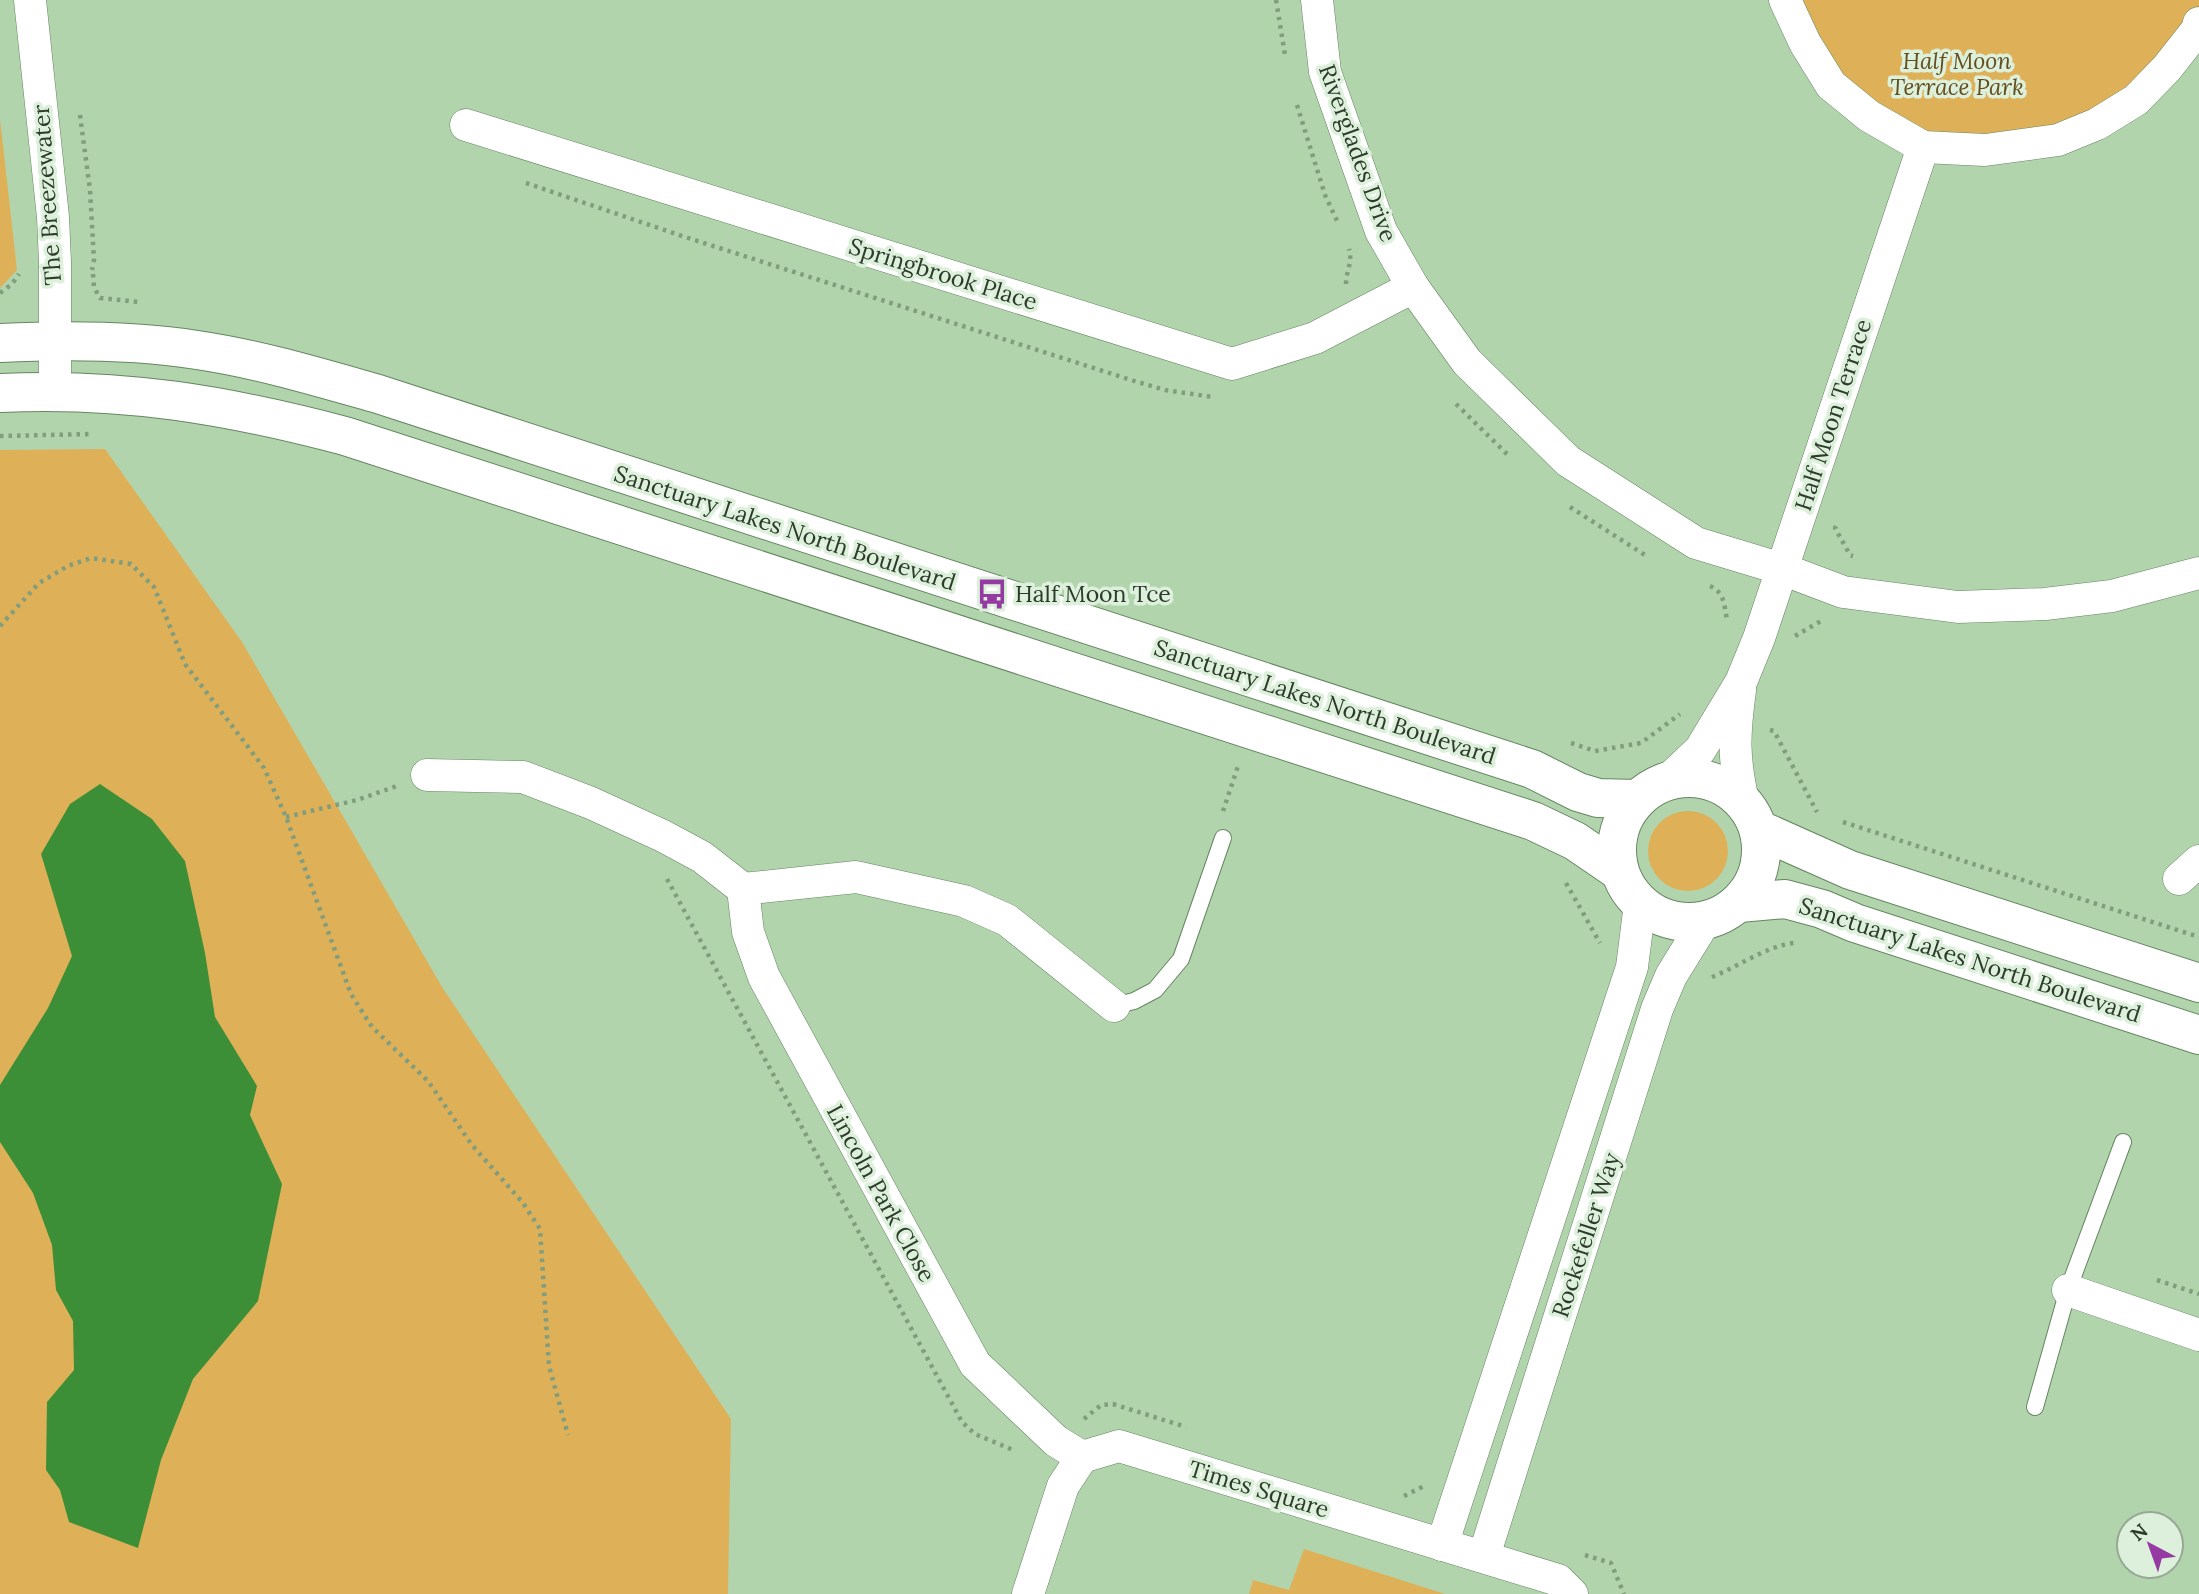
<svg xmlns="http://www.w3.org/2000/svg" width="2199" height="1594" viewBox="0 0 2199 1594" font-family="Lora,serif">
  <rect width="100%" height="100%" fill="#b1d4ad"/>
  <g fill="#deb158">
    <polygon points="1785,0 2199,0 2199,23 2136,100 1985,150 1869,116"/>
    <polygon points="0,119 17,270 0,288"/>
    <polygon points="105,449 242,642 442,987 731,1419 728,1594 0,1594 0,450"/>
    <circle cx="1688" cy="851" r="40"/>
    <polygon points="1304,1549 1445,1594 1249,1594 1253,1580 1289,1590"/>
  </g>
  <polygon fill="#3d8f37" points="100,784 152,819 185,861 205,953 215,1017 257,1086 250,1115 282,1184 258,1301 193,1379 161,1460 138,1548 69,1522 60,1490 46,1470 47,1402 74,1370 73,1321 56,1290 52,1245 33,1193 0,1142 0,1085 48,1008 72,956 41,854 70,804"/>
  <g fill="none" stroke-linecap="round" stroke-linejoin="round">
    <g stroke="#658661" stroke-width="18">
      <g id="service">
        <polyline points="1114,1006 1134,1001 1155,990 1181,959 1223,838"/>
        <polyline points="2035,1407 2068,1290 2123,1142"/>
      </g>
    </g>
    <g stroke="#658661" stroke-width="33">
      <g id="minor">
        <polyline points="30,0 53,217 55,262 55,391"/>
        <polyline points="1317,0 1325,72 1381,231 1413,287 1467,362 1568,461 1696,543 1782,569 1843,592 1958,607 2045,604 2112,596 2199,573"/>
        <polyline points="1785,0 1805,43 1831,85 1869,116 1923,147 1985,150 2058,140 2097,124 2136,100 2167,68 2197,30 2199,23"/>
        <polyline points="466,125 1232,364 1315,338 1413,287"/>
        <path d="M1740,690C1734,734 1733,757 1743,801"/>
        <polyline points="427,775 523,777 591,803 663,836 702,857 743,889"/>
        <polyline points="1667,781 1700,750 1741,682 1759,638 1923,147"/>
        <polyline points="2179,879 2199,861"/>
        <polyline points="2068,1290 2199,1335"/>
        <polyline points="1082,1457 1056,1441 975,1364 764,977 748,932 743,889 856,877 964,901 1007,920 1114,1006"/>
        <polyline points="1442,1545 1632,967 1640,904"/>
        <polyline points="1484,1556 1657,1009 1671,976 1705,921"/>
        <polyline points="1028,1594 1063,1486 1082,1457 1119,1446 1558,1580 1572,1594"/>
      </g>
    </g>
    <g stroke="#658661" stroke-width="40">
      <g id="tertiary">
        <path d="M0,343C65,340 132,340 197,350C258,359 318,377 378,394L1532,769L1578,792L1598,798L1637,799"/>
        <path d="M0,393C122,387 228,405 345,436L1533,821L1575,841L1619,871"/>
        <circle cx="1689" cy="850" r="72"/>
        <polyline points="1760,830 1850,870 2199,983"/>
        <polyline points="1739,903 1785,899 1822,909 1855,923 2199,1035"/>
      </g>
    </g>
    <g stroke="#819d7e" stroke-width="4.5" stroke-dasharray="3.5 5" stroke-linecap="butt">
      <polyline points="1276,0 1285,55"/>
      <polyline points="1297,105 1325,195 1339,225"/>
      <polyline points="80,115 90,190 94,260 92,270"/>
      <polyline points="526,183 685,237 1131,380 1165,390 1213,397"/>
      <polyline points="93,274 94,287 100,298 139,302"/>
      <path d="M1346,284C1346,271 1353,262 1349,249"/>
      <polyline points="0,293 12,284 19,274"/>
      <polyline points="1456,404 1510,457"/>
      <polyline points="0,436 93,434"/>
      <polyline points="1570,507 1648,557"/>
      <polyline points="1836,526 1835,528 1850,555 1853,556"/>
      <path d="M1710,586C1725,593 1724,605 1727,620"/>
      <polyline points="0,626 39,583 68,566 91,558 131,564 154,587 185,664 264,768 286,817 351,994 372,1027 428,1081 472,1145 523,1203 540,1229 549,1366 568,1435"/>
      <polyline points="1795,636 1821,621"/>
      <polyline points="1770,730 1774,731 1817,812"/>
      <polyline points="1571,743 1595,751 1641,743 1680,714"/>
      <polyline points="1223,811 1239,763"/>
      <polyline points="286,817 357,800 397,786"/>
      <polyline points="1843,822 2199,937"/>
      <polyline points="667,879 962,1422 975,1434 1013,1450"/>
      <polyline points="1566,883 1600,943"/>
      <path d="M1712,977C1737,967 1769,945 1794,943"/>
      <polyline points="2157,1280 2199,1294"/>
      <polyline points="1084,1419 1101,1405 1113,1404 1186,1427"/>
      <polyline points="1404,1496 1424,1486"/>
      <polyline points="1585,1555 1611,1563 1624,1594"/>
    </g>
    <use href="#service" stroke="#fff" stroke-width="16"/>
    <use href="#minor" stroke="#fff" stroke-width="32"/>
    <use href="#tertiary" stroke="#fff" stroke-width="38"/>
  </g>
  <defs>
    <g id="bus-bare" transform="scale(2.415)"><path d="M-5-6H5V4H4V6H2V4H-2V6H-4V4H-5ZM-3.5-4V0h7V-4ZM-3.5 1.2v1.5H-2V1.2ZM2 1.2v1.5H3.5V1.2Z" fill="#9539a3" stroke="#ddf0db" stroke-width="2.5" paint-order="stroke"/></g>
  </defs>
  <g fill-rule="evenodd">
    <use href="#bus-bare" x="992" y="594"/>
  </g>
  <g text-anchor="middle" stroke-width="7" stroke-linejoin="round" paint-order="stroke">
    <g font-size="23" font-style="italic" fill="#654e1e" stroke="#ddf0db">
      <text x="1957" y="69">Half Moon<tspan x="1957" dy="26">Terrace Park</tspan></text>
    </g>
    <g font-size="23" fill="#2d3b2b" stroke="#ddf0db">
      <text transform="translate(1358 153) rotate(70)" y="8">Riverglades Drive</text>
      <text transform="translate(47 195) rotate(-94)" y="8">The Breezewater</text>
      <text transform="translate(943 274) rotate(17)" y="8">Springbrook Place</text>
      <text transform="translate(1833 415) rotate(-72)" y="8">Half Moon Terrace</text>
      <text transform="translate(785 528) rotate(18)" y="8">Sanctuary Lakes North Boulevard</text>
      <text transform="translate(1325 702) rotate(18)" y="8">Sanctuary Lakes North Boulevard</text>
      <text transform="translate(1970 960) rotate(18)" y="8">Sanctuary Lakes North Boulevard</text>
      <text transform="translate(881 1193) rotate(61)" y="8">Lincoln Park Close</text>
      <text transform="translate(1586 1235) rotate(-72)" y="8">Rockefeller Way</text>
      <text transform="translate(1259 1489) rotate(17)" y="8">Times Square</text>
    </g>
    <g font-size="23" fill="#2d3b2b" stroke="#ddf0db" text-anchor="start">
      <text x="1015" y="602">Half Moon Tce</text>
    </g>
  </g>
  <g transform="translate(2150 1545) rotate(319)"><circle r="33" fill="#ddf0db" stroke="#97a895" stroke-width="2"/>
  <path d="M0-5L12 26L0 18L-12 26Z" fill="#9539a3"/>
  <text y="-10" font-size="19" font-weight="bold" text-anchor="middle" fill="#2d3b2b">N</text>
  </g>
</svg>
